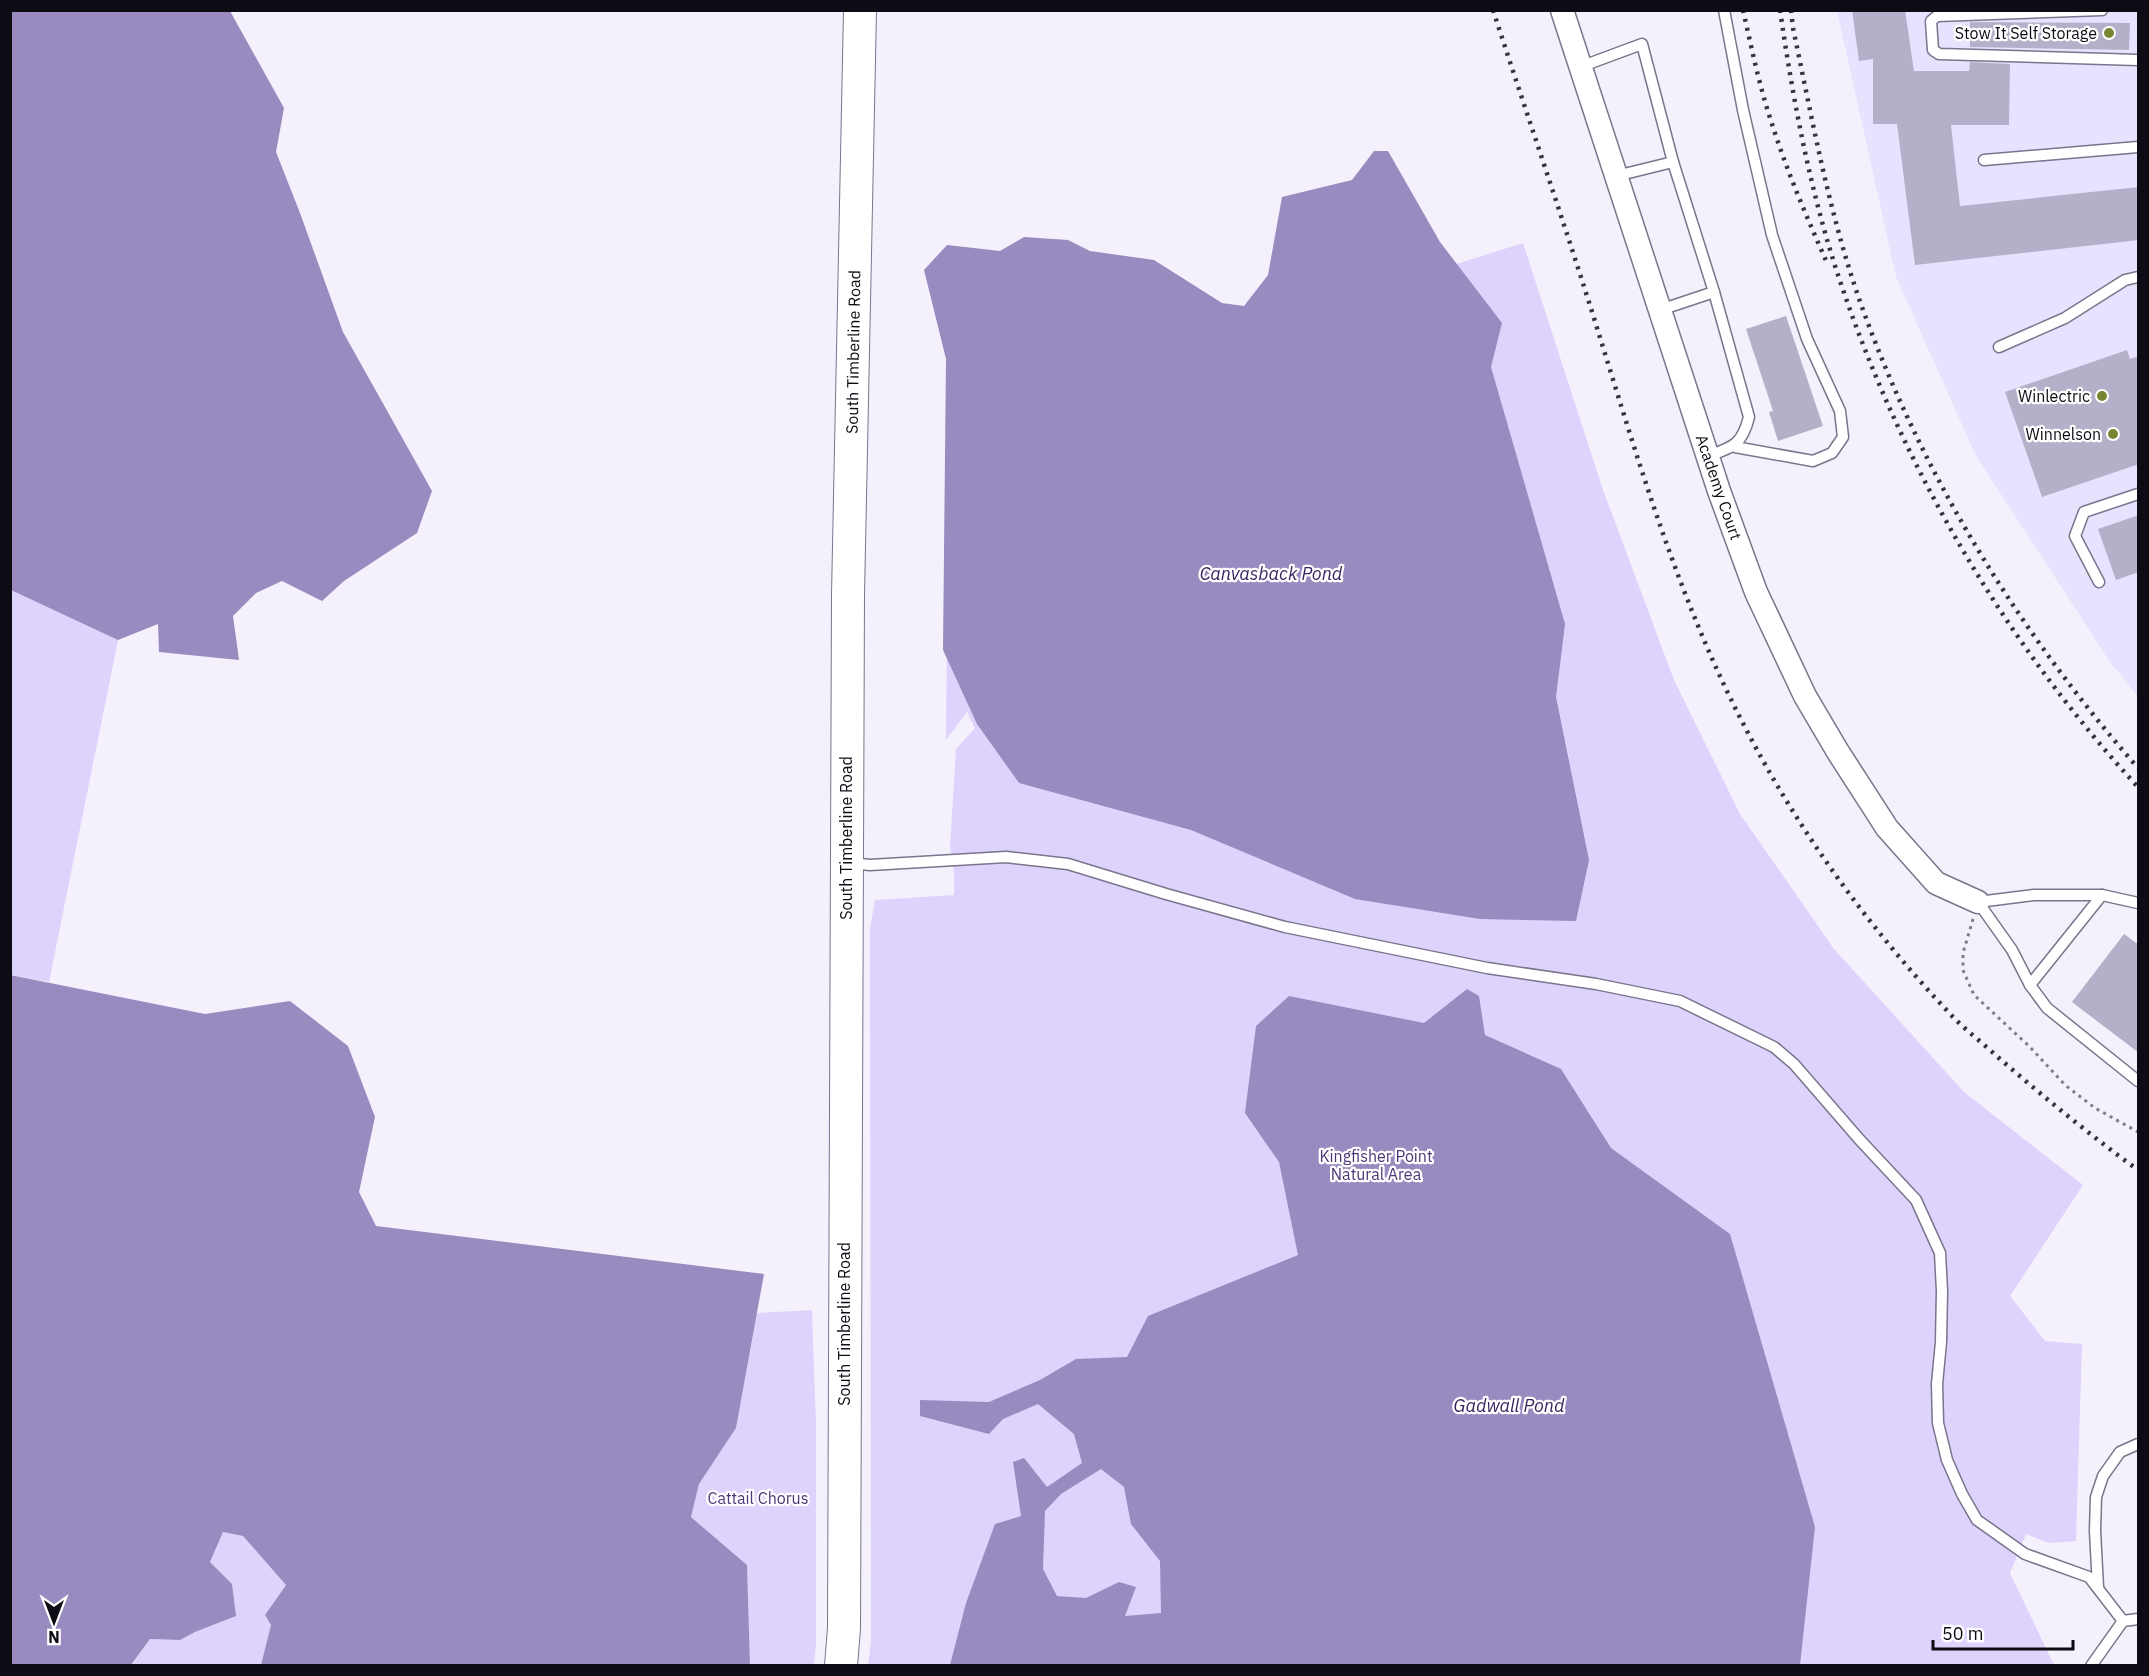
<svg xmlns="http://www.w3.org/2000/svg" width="2149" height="1676" viewBox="0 0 2149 1676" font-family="'IBM Plex Sans',sans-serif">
  <rect width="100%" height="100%" fill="#f4f1fc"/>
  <polygon fill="#e9e2fe" points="1837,11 2138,11 2138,697 2110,662 1976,456 1896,277"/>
  <g fill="#ded3fc">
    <polygon points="1523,243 1603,490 1674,680 1740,814 1834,949 1964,1092 2083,1185 2010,1296 2045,1341 2082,1344 2076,1541 2049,1543 2026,1534 2010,1573 2054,1665 868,1666 871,1640 870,928 875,900 954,895 954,873 950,847 956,749 975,728 967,712 946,740 950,293 1237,333"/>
    <polygon points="10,588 118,640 49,982 11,975"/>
    <polygon points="812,1310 816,1425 816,1645 814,1665 750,1665 747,1565 691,1517 699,1484 736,1428 757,1313"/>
    <polygon points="223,1532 243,1536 286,1585 265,1615 271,1625 261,1665 131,1666 150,1639 180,1640 195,1632 235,1616 232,1584 210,1562"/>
  </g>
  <g fill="#998abf" fill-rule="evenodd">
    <polygon points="10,11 230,11 284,108 276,152 300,213 343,332 432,491 417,533 344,581 322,601 282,581 256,593 233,616 239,660 159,652 158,624 118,640 11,590"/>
    <polygon points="1374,151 1388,151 1440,242 1502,323 1491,367 1565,624 1556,697 1589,860 1576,921 1480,919 1355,899 1191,830 1019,783 977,724 943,650 946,359 924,270 947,245 1000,251 1024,237 1068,240 1090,251 1154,260 1222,303 1244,306 1268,275 1282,197 1352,180"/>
    <polygon points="10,975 205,1014 290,1001 348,1046 375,1117 359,1192 376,1226 764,1274 736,1428 699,1484 691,1517 747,1565 750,1665 261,1665 271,1625 265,1615 286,1585 243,1536 223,1532 210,1562 232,1584 236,1616 195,1632 180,1640 150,1639 131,1665 11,1665"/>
    <path d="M1467,989L1479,996L1485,1035L1561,1069L1611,1148L1730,1234L1815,1527L1800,1665H950L966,1603L995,1524L1021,1516L1013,1462L1024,1458L1047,1487L1082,1463L1074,1434L1038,1404L1003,1419L989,1434L920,1416V1400L989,1402L1040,1380L1076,1359L1127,1357L1148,1316L1298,1255L1279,1162L1245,1113L1256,1026L1289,996L1424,1023ZM1101,1469L1124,1487L1131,1524L1160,1561L1161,1613L1125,1616L1136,1587L1119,1582L1086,1598L1057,1596L1043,1569L1045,1511L1061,1494Z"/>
  </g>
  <g fill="#b6afc9">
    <polygon points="1852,10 1905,10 1914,71 1969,71 1970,62 2010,64 2009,125 1951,125 1960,206 2139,187 2139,240 1915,265 1897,124 1873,124 1873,59 1859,61"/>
    <polygon points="1970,22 2130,23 2129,50 1970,47"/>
    <polygon points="1786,316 1823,426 1778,441 1769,412 1773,411 1746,329"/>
    <polygon points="2127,350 2130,359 2139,356 2139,464 2042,497 2005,392"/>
    <polygon points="2139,515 2139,572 2116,580 2098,529"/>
    <polygon points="2124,934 2139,945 2139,1053 2072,1002"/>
  </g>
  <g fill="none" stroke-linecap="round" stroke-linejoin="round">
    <g stroke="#7a748c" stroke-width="13">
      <g id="service">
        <polyline points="1724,10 1743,110 1772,235 1807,339 1840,411 1843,437 1832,453 1813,461 1735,447"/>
        <polyline points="2102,10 1937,16 1931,21 1933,50 1939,54 2138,60"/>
        <polyline points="1580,67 1642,44 1673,162 1616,176"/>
        <polyline points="1984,160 2138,147"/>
        <polyline points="1660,310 1714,292 1673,162"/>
        <polyline points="1999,347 2065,318 2125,280 2138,277"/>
        <path d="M1708,456C1733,447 1742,445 1749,417L1714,292"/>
        <polyline points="2099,582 2075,536 2084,512 2138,494"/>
        <polyline points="850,863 870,865 1006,857 1068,864 1166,894 1285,927 1487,968 1596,984 1680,1001 1774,1047 1794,1064 1859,1139 1916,1200 1940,1253 1942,1291 1941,1342 1937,1384 1938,1423 1947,1460 1962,1494 1977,1520 2025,1554 2089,1577 2123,1621"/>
        <polyline points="2138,903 2102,895 2034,895 1978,902 2012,950 2030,985 2047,1008 2138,1081"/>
        <polyline points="2030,985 2102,895"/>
        <polyline points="2098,1587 2095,1531 2096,1497 2103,1476 2120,1452 2138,1444"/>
        <polyline points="2091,1666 2123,1621 2138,1619"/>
      </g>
    </g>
    <g stroke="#7a748c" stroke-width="25">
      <polyline id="minor" points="1562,10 1719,491 1756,592 1805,696 1838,752 1887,828 1936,883 1978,902"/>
    </g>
    <g stroke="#7a748c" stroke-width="34">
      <polyline id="secondary" points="841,1666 844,1628 848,595 860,10"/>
    </g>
    <polyline stroke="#7f7d86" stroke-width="3" stroke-dasharray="3 4.5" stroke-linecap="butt" points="1973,919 1963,953 1963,970 1974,995 2030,1047 2065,1085 2095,1108 2138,1132"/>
    <use href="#service" stroke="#fff" stroke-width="10"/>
    <use href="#minor" stroke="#fff" stroke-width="22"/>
    <use href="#secondary" stroke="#fff" stroke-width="32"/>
    <g stroke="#37343d" stroke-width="4.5" stroke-dasharray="3 6" stroke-linecap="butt">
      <path d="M1493,10C1526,112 1561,213 1593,315C1637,456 1678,600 1747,731C1801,835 1873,933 1954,1018C1968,1032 1985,1045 2000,1059C2045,1098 2090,1135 2138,1170"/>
      <path d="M1743,10C1752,50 1760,89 1773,127C1788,174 1808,220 1828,265"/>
      <path d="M1780,10C1793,100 1810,190 1838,275C1900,463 2004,642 2138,787"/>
      <path d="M1791,10L1793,28C1814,128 1832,230 1869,326C1930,488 2024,638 2138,768"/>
    </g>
  </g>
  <g fill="#788532" stroke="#fff" stroke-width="2">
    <circle cx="2109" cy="33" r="6"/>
    <circle cx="2102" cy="396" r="6"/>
    <circle cx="2113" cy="434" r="6"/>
  </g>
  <g text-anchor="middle" stroke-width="4.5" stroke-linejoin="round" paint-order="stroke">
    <g font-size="16" fill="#0d0b13" stroke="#fff" text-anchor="end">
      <text x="2097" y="39">Stow It Self Storage</text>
      <text x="2090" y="402">Winlectric</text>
      <text x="2101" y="440">Winnelson</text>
    </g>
    <g font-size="16" fill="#0d0b13" stroke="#fff">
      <text transform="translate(853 352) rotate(-89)" y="6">South Timberline Road</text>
      <text transform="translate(1719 487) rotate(71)" y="6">Academy Court</text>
      <text transform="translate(846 838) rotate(-90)" y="6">South Timberline Road</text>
      <text transform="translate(844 1324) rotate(-90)" y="6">South Timberline Road</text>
    </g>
    <g font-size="16" fill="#4d3678" stroke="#fff">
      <text x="1376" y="1162">Kingfisher Point<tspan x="1376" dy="18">Natural Area</tspan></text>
      <text x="758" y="1504">Cattail Chorus</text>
    </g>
    <g font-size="18" font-style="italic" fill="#371e5e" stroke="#fff">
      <text x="1271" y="580">Canvasback Pond</text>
      <text x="1509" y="1412">Gadwall Pond</text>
    </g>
  </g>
  <rect width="2149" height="1676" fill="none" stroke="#0d0b13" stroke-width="24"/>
  <g transform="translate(54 1622) rotate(180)" stroke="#ffffff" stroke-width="4.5" paint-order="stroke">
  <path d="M0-4.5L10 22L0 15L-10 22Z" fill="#0d0b13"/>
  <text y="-9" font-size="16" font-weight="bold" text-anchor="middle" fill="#0d0b13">N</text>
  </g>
  <path d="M1933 1640v9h140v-9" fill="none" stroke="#0d0b13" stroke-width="3"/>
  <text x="1942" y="1640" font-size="18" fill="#0d0b13" stroke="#ffffff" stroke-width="4.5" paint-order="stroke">50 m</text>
</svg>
